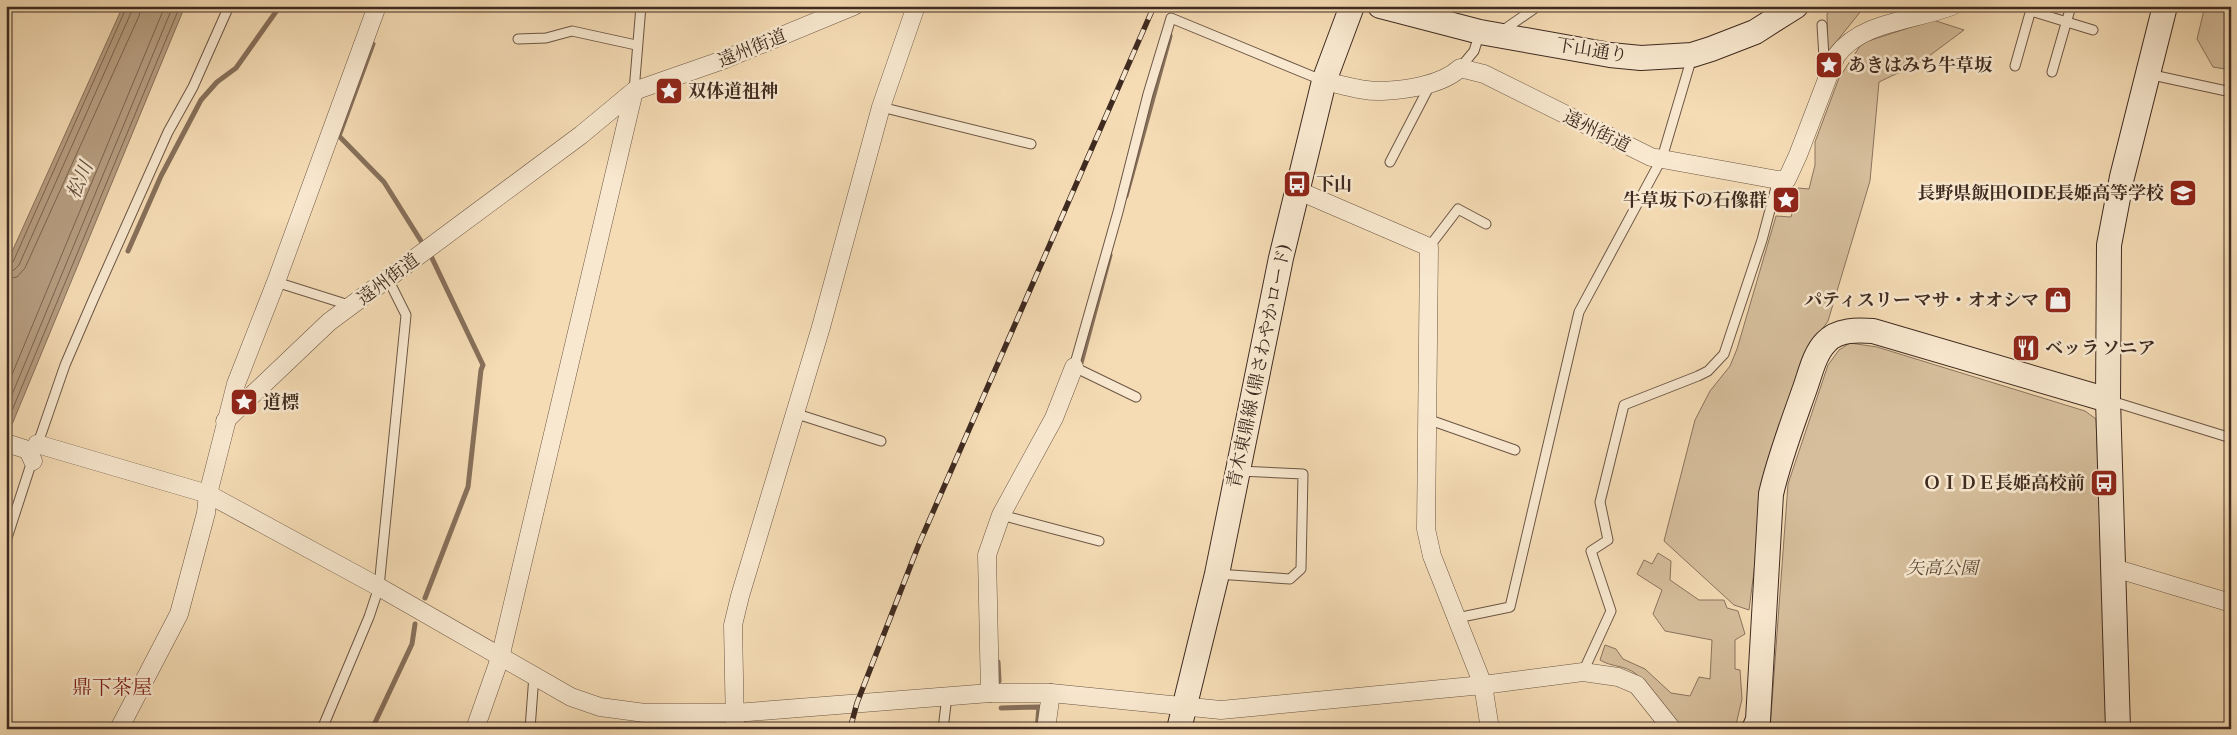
<svg xmlns="http://www.w3.org/2000/svg" width="2237" height="735" viewBox="0 0 2237 735" font-family="'Libre Bodoni','Noto Serif JP',serif">
  <rect width="100%" height="100%" fill="#f5dcb5"/>
  <filter id="stains"><feTurbulence type="fractalNoise" baseFrequency=".004" numOctaves="4"/><feColorMatrix values="0 0 0 0 .2 0 0 0 0 .09 0 0 0 0 .02 0 0 0 .5 -.17"/></filter>
  <radialGradient id="worn" r=".72"><stop offset=".6" stop-color="#630" stop-opacity="0"/><stop offset="1" stop-color="#630" stop-opacity=".3"/></radialGradient>
  <g fill="#d6be9c" stroke="#8a745e">
    <polygon points="1834,6 1865,6 1832,47 1828,57 1827,14"/>
    <polygon points="2205,6 2231,6 2231,70 2213,67 2197,39"/>
    <polygon points="1933,20 1964,30 1921,62 1879,82 1870,181 1828,321 1806,352 1759,532 1749,610 1734,605 1664,541 1695,420 1710,391 1730,366 1737,349 1776,216 1791,217 1798,188 1809,189 1815,165 1815,142 1839,78 1862,43"/>
    <polygon points="1850,343 1877,347 2085,411 2096,419 2109,729 1770,729 1788,484 1828,365 1839,350"/>
    <path d="M1658,553L1671,561L1670,580L1699,600H1724L1727,608L1738,611L1745,634L1735,640V669L1740,670L1742,699L1735,729H1680C1668,714 1650,686 1636,674C1625,665 1611,667 1600,660L1605,645L1616,649L1623,659L1645,669L1671,693L1690,696L1699,677L1710,679L1712,640L1665,631L1653,614L1662,590L1637,574L1644,560L1652,564Z"/>
  </g>
  <polygon fill="#b79f82" stroke="#87705b" points="123,6 185,6 6,439 6,265"/>
  <g fill="none" stroke-linecap="round" stroke-linejoin="round">
    <g stroke="#7b6451" stroke-width="1">
      <polyline points="6,265 13,262 127,6"/>
      <polyline points="6,272 14,270 19,265 134,6"/>
      <polyline points="6,279 17,277 25,268 139,16 141,6"/>
      <polyline points="6,389 165,6"/>
      <polyline points="6,409 173,6"/>
      <polyline points="6,425 180,6"/>
    </g>
    <g stroke="#87705b" stroke-width="5">
      <polyline points="373,44 339,136 384,182 421,241"/>
      <polyline points="1126,196 1170,36"/>
      <polyline points="128,251 161,176 201,100 217,82 236,68 280,6"/>
      <polyline points="1081,363 1110,255"/>
      <polyline points="425,598 468,487 481,370 483,365 430,254"/>
      <polyline points="998,662 999,681"/>
      <polyline points="1001,708 1039,707 1037,729"/>
      <polyline points="372,729 412,644 415,624"/>
    </g>
    <g stroke="#6c5645" stroke-width="11">
      <g id="lane">
        <polyline points="1091,6 1137,6"/>
        <polyline points="2031,11 2093,30"/>
        <polyline points="1822,25 1825,73"/>
        <polyline points="1502,31 1538,6"/>
        <polyline points="518,39 546,38 572,31 636,45"/>
        <polyline points="2015,66 2032,6"/>
        <polyline points="1460,68 1474,51 1480,32"/>
        <polyline points="2052,72 2071,6"/>
        <polyline points="2148,74 2231,92"/>
        <polyline points="634,91 641,6"/>
        <polyline points="881,107 1031,144"/>
        <polyline points="1390,162 1430,85"/>
        <polyline points="1429,247 1458,209 1486,224"/>
        <polyline points="276,282 352,306"/>
        <polyline points="1136,397 1074,367 1118,212 1148,94 1171,18 1324,81"/>
        <polyline points="2108,400 2231,438"/>
        <polyline points="794,413 881,441"/>
        <polyline points="1427,419 1515,450"/>
        <polyline points="37,446 65,365 93,300 168,132 193,87 229,6"/>
        <polyline points="1001,515 1099,541"/>
        <polyline points="6,541 33,458"/>
        <polyline points="1217,574 1290,579 1301,569 1303,474 1239,471"/>
        <polyline points="1457,618 1510,607 1579,312 1662,158 1692,57"/>
        <polyline points="1583,672 1611,611 1591,551 1608,540 1600,502 1624,405 1698,376 1708,371 1724,354 1762,240 1778,180"/>
        <polyline points="322,729 369,617 379,587 406,315 388,279"/>
        <polyline points="530,729 534,675"/>
        <polyline points="943,729 947,696"/>
      </g>
    </g>
    <g stroke="#6c5645" stroke-width="19">
      <g id="street">
        <path d="M1324,81C1343,85 1363,92 1382,91C1406,90 1442,85 1460,68L1484,74L1651,157L1778,180L1787,179L1798,155L1836,56C1862,21 1913,21 1952,6"/>
        <polyline points="1299,191 1429,247 1426,529 1432,556 1483,685 1490,729"/>
        <polyline points="225,421 329,322 581,135 634,91 723,60 854,6"/>
        <polyline points="6,443 28,450 33,461"/>
        <polyline points="37,444 208,494 379,587 571,697 600,707 645,713 735,713 990,693 1051,693 1221,710 1483,685 1583,672 1618,677 1637,685 1672,729"/>
        <polyline points="2114,568 2231,603"/>
        <polyline points="990,693 987,555 1001,515 1054,418 1074,367"/>
        <polyline points="119,729 179,614 206,513 208,494 236,384 276,282 377,6"/>
        <polyline points="475,729 500,658 634,91"/>
        <polyline points="735,729 733,625 740,596 821,327 881,107 916,6"/>
        <polyline points="1046,729 1051,693"/>
      </g>
    </g>
    <g stroke="#3f2a20" stroke-width="26">
      <g id="secondary">
        <polyline points="1380,6 1480,32 1610,55 1641,58 1692,55 1711,49 1755,32 1796,6"/>
        <polyline points="1179,729 1217,574 1281,258 1324,81 1352,6"/>
        <path d="M1754,729L1758,720L1771,494C1779,459 1792,425 1804,391C1810,375 1814,354 1826,342C1838,329 1858,330 1873,331L2108,400"/>
        <polyline points="2118,729 2108,400 2109,245 2122,177 2165,6"/>
      </g>
    </g>
    <use href="#lane" stroke="#f8e8cf" stroke-width="9"/>
    <use href="#street" stroke="#f8e8cf" stroke-width="18"/>
    <use href="#secondary" stroke="#f8e8cf" stroke-width="24"/>
    <g stroke="#3f2a20" stroke-width="5.5">
      <polyline id="rail" points="850,729 857,703 919,544 1154,6"/>
    </g>
    <use href="#rail" stroke="#f8e8cf" stroke-width="4" stroke-dasharray="11" stroke-linecap="butt"/>
  </g>
  <defs>
    <g id="sight-square" transform="scale(1.4375)"><rect x="-9" y="-9" width="18" height="18" rx="4" fill="#8f2418" stroke="#f8e8cf"/><path d="M0-6L1.8-2.2L6-1.7L2.9 1.2L3.7 5.4L0 3.3L-3.7 5.4L-2.9 1.2L-6-1.7L-1.8-2.2Z" fill="#fff"/></g>
    <g id="bus-square" transform="scale(1.4375)"><rect x="-9" y="-9" width="18" height="18" rx="4" fill="#8f2418" stroke="#f8e8cf"/><path d="M-5-6H5V4H4V6H2V4H-2V6H-4V4H-5ZM-3.5-4V0h7V-4ZM-3.5 1.2v1.5H-2V1.2ZM2 1.2v1.5H3.5V1.2Z" fill="#fff"/></g>
    <g id="school-square" transform="scale(1.4375)"><rect x="-9" y="-9" width="18" height="18" rx="4" fill="#8f2418" stroke="#f8e8cf"/><path d="M0-5L7-2L0 1L-7-2ZM-4 1L0 2.5L4 1V4Q0 6-4 4Z" fill="#fff"/></g>
    <g id="shop-square" transform="scale(1.4375)"><rect x="-9" y="-9" width="18" height="18" rx="4" fill="#8f2418" stroke="#f8e8cf"/><path d="M-5-2.5h2.3a2.7 3.5 0 0 1 5.4 0H5L5.5 6h-11ZM-1.5-2.5h3a1.5 2.3 0 0 0-3 0Z" fill="#fff"/></g>
    <g id="restaurant-square" transform="scale(1.4375)"><rect x="-9" y="-9" width="18" height="18" rx="4" fill="#8f2418" stroke="#f8e8cf"/><path d="M-5-6h1v4h1v-4h1v4h1v-4h1v5L-1.5 .5V6h-2V.5L-5-1ZM5-6V6H3V1.5H1.5Q1.5-4 5-6Z" fill="#fff"/></g>
  </defs>
  <g fill-rule="evenodd">
    <use href="#sight-square" x="1829" y="65"/>
    <use href="#sight-square" x="669" y="91"/>
    <use href="#bus-square" x="1297" y="184"/>
    <use href="#school-square" x="2183" y="193"/>
    <use href="#sight-square" x="1786" y="200"/>
    <use href="#shop-square" x="2058" y="300"/>
    <use href="#restaurant-square" x="2026" y="348"/>
    <use href="#sight-square" x="244" y="402"/>
    <use href="#bus-square" x="2104" y="483"/>
  </g>
  <g text-anchor="middle" stroke-width="5" stroke-linejoin="round" paint-order="stroke">
    <g font-size="18" fill="#3f2a20" stroke="#f8e8cf">
      <text transform="translate(752 48) rotate(-22)" y="6">遠州街道</text>
      <text transform="translate(1592 50) rotate(9)" y="6">下山通り</text>
      <text transform="translate(1597 131) rotate(26)" y="6">遠州街道</text>
      <text transform="translate(388 279) rotate(-37)" y="6">遠州街道</text>
      <text transform="translate(1259 366) rotate(-78)" y="6">青木東鼎線 (鼎さわやかロード)</text>
    </g>
    <g font-size="18" font-weight="bold" fill="#3f2a20" stroke="#f8e8cf" text-anchor="start">
      <text x="1848" y="71">あきはみち牛草坂</text>
      <text x="688" y="97">双体道祖神</text>
      <text x="1316" y="190">下山</text>
      <text x="2164" y="199" text-anchor="end">長野県飯田OIDE長姫高等学校</text>
      <text x="1767" y="206" text-anchor="end">牛草坂下の石像群</text>
      <text x="2039" y="306" text-anchor="end">パティスリー マサ・オオシマ</text>
      <text x="2045" y="354">ベッラ ソニア</text>
      <text x="263" y="408">道標</text>
      <text x="2085" y="489" text-anchor="end">ＯＩＤＥ長姫高校前</text>
    </g>
    <g font-size="18" font-style="italic" fill="#5d4839" stroke="#f8e8cf">
      <text x="1942" y="574">矢高公園</text>
    </g>
    <g font-size="19" font-style="italic" fill="#634d3d" stroke="#f8e8cf">
      <text transform="translate(79 180) rotate(-67)" y="7">松川</text>
    </g>
    <g font-size="20" fill="#7a1f14" stroke="#f8e8cf">
      <text x="112" y="694">鼎下茶屋</text>
    </g>
  </g>
  <rect width="2237" height="735" fill="none" stroke="#f5dcb5" stroke-width="25"/>
  <rect x="8" y="8" width="2222" height="720" fill="none" stroke="#3f2a20" stroke-width="2.5"/>
  <rect x="12" y="12" width="2212" height="710" fill="none" stroke="#3f2a20"/>
  <rect width="100%" height="100%" filter="url(#stains)"/>
  <rect width="100%" height="100%" fill="url(#worn)"/>
</svg>
